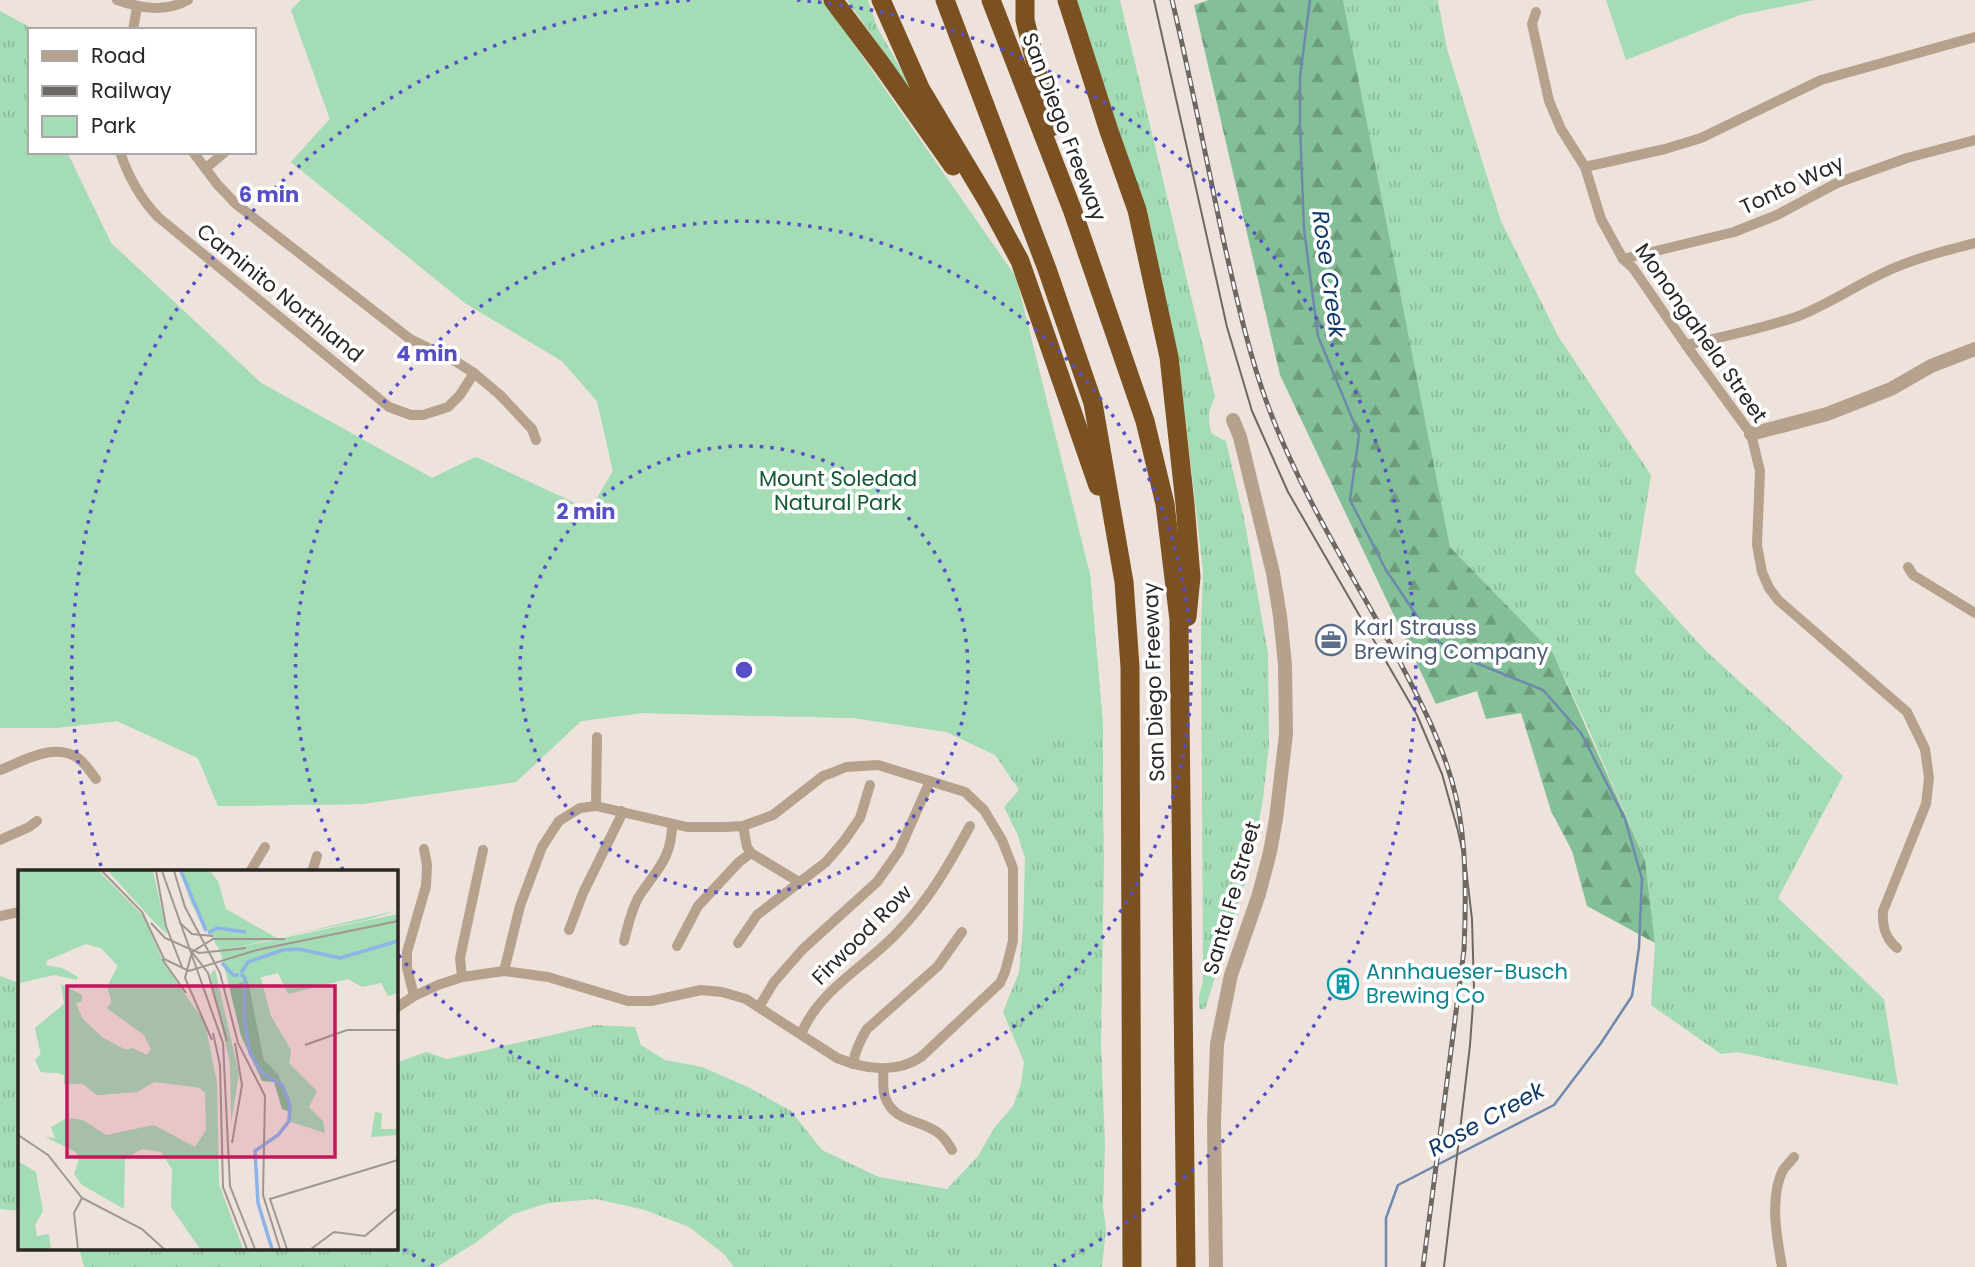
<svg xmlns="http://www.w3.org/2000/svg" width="1975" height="1267" viewBox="0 0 1975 1267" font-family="Poppins,sans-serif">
  <defs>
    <pattern id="grass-tufts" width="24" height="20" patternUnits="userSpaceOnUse" patternTransform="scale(1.75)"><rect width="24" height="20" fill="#a3dcb5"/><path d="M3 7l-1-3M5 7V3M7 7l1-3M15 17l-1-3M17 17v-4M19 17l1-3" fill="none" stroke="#8cbd9b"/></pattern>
    <pattern id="forest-firs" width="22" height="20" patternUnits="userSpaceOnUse" patternTransform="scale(1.75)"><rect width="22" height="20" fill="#84c097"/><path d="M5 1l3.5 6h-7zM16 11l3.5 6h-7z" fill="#6c9c7b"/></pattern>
  </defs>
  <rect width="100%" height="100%" fill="#eee3dc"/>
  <g fill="url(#grass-tufts)">
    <polygon points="301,0 823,0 1090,574 1103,726 1103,806 1104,858 1101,1044 1105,1145 1103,1207 1106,1229 1102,1267 734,1267 724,1254 689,1227 645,1210 596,1199 548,1203 513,1214 478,1241 437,1267 84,1267 79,1248 396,1248 396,1063 426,1052 447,1059 595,1025 635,1027 641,1045 665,1060 702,1067 748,1087 791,1111 822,1150 879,1177 947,1189 978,1156 994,1128 1013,1106 1021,1084 1024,1062 1003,1012 1019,972 1023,927 1025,858 1018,836 1004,807 1019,790 995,755 947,732 854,718 642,713 581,721 516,782 362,804 218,806 198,758 117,721 55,728 0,728 0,11 35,30 30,30 30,152 67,152 111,243 261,383 432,478 476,457 590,510 613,471 597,401 562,361 465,303 291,162 330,119 291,10"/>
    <polygon points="847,0 868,0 878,29 925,111"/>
    <path d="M1077,0H1120L1215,397C1208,411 1207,419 1212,434L1226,441L1244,518L1268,653L1269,744L1263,799L1252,860L1205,1009H1199V996L1203,981L1201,631L1203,570L1178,354Z"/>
    <polygon points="1343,0 1438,0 1447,49 1501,221 1558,336 1651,475 1635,573 1704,649 1843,776 1778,898 1884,999 1898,1085 1737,1052 1721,1054 1651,1005 1655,943 1645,860 1589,730 1553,653 1450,547"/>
    <polygon points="0,976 19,983 19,1211 0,1209"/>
  </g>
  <polygon fill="url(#forest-firs)" points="1209,0 1343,0 1450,547 1553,653 1645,860 1655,943 1587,906 1572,851 1551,811 1521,713 1486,719 1477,691 1436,704 1280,375 1194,5"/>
  <g fill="#a3dcb5">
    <polygon points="301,0 823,0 1016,277 1090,574 1103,726 995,755 947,732 854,718 642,713 581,721 516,782 362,804 218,806 198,758 117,721 55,728 0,728 0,140 30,141 30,152 67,152 111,243 261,383 432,478 476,457 590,510 613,471 597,401 562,361 465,303 291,162 330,119 291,10"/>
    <polygon points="1606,0 1815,0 1740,15 1626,60"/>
  </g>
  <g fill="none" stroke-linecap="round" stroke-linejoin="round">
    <polyline stroke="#6f89ac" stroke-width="2.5" points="1310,0 1300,76 1300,125 1304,229 1318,336 1359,435 1350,500 1386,570 1431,637 1471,661 1543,690 1581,733 1625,819 1642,879 1639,947 1632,996 1601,1043 1554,1105 1398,1185 1386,1218 1386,1267"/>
    <g stroke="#b6a18c" stroke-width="10">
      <path d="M117,0C140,8 165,13 188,0"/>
      <path d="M1536,12L1532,24L1549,101L1561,129L1585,167L1601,219L1623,259L1633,268L1686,345L1751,434L1760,471L1757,545L1762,572L1769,588L1778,600L1907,712L1925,749L1929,778L1926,804L1883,911C1882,926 1885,938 1897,948"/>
      <polyline points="133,30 137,7"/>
      <path d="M120,152C128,176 141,199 158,217L389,407L411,415H423L448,407L460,395L474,373"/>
      <polyline points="193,152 217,184 236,204 410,339 455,361 474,373 500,395 532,429 536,440"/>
      <polyline points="1585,167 1665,149 1701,138 1821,80 1975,37"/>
      <polyline points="206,168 225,152"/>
      <polyline points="1623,259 1734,232 1777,215 1837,183 1907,158 1975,140"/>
      <path d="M1686,345C1723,337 1760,329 1796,317C1827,305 1853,287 1883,273C1912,259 1944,251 1975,243"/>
      <polyline points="1908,567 1913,575 1975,613"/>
      <path d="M0,770C24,761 53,742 78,758C85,763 91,773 96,779"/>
      <polyline points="596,806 597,737"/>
      <polyline points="743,826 747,847 751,853 799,882"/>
      <polyline points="0,840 29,827 37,821"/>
      <polyline points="250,872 265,847"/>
      <polyline points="312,872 317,856"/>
      <polyline points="0,916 19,912"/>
      <polyline points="569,930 583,893 620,818 621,811"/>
      <path d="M624,941C628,926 631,911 638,898C655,871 672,860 672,824"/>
      <polyline points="738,943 757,915 826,862 844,841 860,818 870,785"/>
      <polyline points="677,946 698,906 739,862 751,853"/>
      <polyline points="462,977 460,958 483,850"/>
      <polyline points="414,996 407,968 407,952 426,886 427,865 424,849"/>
      <polyline points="759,1007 774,982 803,949 877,882 899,851 930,781"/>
      <path d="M396,1008L414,996L438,985L462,977L504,971L548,977L628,1001H651L701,990L722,992L746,999L837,1058C864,1069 896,1074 921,1057L1000,983L1005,972L1013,941V868L1002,840L984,810L965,792L878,765L846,767L834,772L823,776L773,815L743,826L725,827H687L596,806L580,808L559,821L542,847L520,906L504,971"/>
      <path d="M801,1034C820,989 865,967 897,933C930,899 948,866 970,826"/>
      <path d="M853,1064C855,1052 860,1040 867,1029L938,966L962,932"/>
      <path d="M883,1069C884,1077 882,1089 885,1097C894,1124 925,1119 942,1136C946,1140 949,1145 952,1150"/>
      <path d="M1782,1267C1777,1239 1769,1197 1783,1170C1786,1166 1791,1161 1794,1157"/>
    </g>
    <g stroke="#b6a18c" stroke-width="14">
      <polyline points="1751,434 1827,414 1891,389 1931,366 1975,349"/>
      <polyline points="1216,1267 1214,1122 1217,1044 1231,975 1259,894 1270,852 1276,819 1286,734 1285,665 1280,616 1273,573 1240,437 1233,420"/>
    </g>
    <g stroke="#7c5122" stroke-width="19">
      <polyline points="833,0 881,64 953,166"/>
      <polyline points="881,0 921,90 988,202 1020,261 1098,486"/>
      <polyline points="945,0 1047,269 1093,403 1124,582 1130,667 1132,1267"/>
      <polyline points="991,0 1072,209 1145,421 1165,504 1179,620 1186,1267"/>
      <polyline points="1025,0 1025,20 1051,127"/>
      <polyline points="1067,0 1109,131 1137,210 1169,357 1185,504 1191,577 1187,617"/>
    </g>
    <polyline stroke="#6e6864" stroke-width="2" points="1154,0 1227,327 1252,411 1288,492 1417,715 1442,774 1458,831 1466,868 1472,919 1474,990 1470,1045 1444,1267"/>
    <g stroke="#6e6864" stroke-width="5">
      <path id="rail" d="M1172,0C1191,79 1206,159 1223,238C1236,295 1248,352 1268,406C1300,492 1350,571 1394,651C1419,698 1444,745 1456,797C1467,844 1466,901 1464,950L1423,1267"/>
    </g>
    <use href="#rail" stroke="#fff" stroke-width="2.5" stroke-dasharray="8" stroke-linecap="butt"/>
  </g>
  <g fill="none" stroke="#574fc6" stroke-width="3.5" stroke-dasharray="3.5 7">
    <circle cx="744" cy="670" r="224"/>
    <path d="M343 870A448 448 0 1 1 396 952"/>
    <path d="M434 1266A672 672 0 0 1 398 1246M101 866A672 672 0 0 1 691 0M797 0A672 672 0 0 1 1054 1266"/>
  </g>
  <defs>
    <g id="office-ring" transform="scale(1.575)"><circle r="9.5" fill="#fff" stroke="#5c6f8a" stroke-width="1.5"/><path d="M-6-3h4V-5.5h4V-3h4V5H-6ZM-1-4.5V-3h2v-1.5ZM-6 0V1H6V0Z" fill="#5c6f8a"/></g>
    <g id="building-ring" transform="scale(1.575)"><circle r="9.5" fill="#fff" stroke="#0f9aa8" stroke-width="1.5"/><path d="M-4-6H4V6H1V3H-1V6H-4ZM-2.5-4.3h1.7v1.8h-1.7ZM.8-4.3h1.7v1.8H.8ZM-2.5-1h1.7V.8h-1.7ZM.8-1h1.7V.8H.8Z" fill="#0f9aa8"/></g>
  </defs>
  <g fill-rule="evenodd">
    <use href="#office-ring" x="1331" y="640"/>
    <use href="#building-ring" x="1343" y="984"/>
  </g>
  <g text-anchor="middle" stroke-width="7" stroke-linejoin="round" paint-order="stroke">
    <g font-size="21" fill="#2a2623" stroke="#fff">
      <text transform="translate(1064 127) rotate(69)" y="7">San Diego Freeway</text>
      <text transform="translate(1792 185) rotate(-25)" y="7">Tonto Way</text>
      <text transform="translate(280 293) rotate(39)" y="7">Caminito Northland</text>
      <text transform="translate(1701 333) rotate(55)" y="7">Monongahela Street</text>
      <text transform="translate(1154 682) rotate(-92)" y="7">San Diego Freeway</text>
      <text transform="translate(1232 898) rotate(-74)" y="7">Santa Fe Street</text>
      <text transform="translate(862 935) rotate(-45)" y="7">Firwood Row</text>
    </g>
    <g font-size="21" fill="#145933" stroke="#fff">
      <text x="838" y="486">Mount Soledad<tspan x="838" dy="24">Natural Park</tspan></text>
    </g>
    <g font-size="21" fill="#4e5e75" stroke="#fff" text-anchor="start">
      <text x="1354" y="635">Karl Strauss<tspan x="1354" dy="24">Brewing Company</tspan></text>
    </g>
    <g font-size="21" fill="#0d838f" stroke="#fff" text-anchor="start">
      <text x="1366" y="979">Annhaueser-Busch<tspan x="1366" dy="24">Brewing Co</tspan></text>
    </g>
    <g font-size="23" font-style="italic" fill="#103967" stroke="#fff">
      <text transform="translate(1329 274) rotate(82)" y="8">Rose Creek</text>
      <text transform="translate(1486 1119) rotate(-29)" y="8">Rose Creek</text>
    </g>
  </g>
  <g transform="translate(18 870)">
    <rect width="380" height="380" fill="#eee3dc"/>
    <path d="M0,1L146,94L187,153L199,214L201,314L225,379H182L153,337L154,299L143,282L124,279L107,289L106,339L64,315L56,304L61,289L58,282L27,267L37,268L33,257L49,248L65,250L88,265L136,255L177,277L188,260L187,223L178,215L136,212L119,222L79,225L65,214H46V205L41,203L23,202L17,190L23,184L17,158L46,134L43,114L64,125V131L57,134L64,149L85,168L108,180L114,178L129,185L133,179L126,165L89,138L94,132L89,117L100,96L83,78L68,74L52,77L30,89L28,95L44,98L59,106V110L36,105L2,113L0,145ZM162,1H192L200,11L208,39L259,68L202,81L173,33ZM380,40L348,50L262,67L295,60ZM197,99L221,204L213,253L212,193L192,105ZM242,105L253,146L273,180L271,193L299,221L291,237L305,251L307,263L273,252L272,232L265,215L246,190L230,110ZM357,242L364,243L363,259H380V265L353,267ZM0,291L18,302L25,341L17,355L19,366L31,364L33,379H0Z" fill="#a3dcb5"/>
    <path d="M230,110L246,190L260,204L274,243L264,239L256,212L244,211L223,166L211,116Z" fill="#84c097"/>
    <path d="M0,1H81L126,47L146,94L187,153L199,214L184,218L136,212L119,222L79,225L65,214H46V205L41,203L23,202L17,190L23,184L17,158L46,135L58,134L65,149L85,168L108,180L114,178L129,185L133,179L126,165L89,138L94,132L89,117L100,96L83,78L68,74L30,90L0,93ZM90,1H135L149,64L137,53ZM380,44V123L370,126L363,113L344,117L330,109L270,124L260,103L211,116L202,81Z" fill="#a3dcb5"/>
    <path fill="none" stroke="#8cb4e7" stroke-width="3.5" d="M163,1L188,61M190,63L199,58L228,62M204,93L215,105H221M223,103L230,92L265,80L281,79L322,88L380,71M223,104L227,108L226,147L232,183L243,202L264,215L272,235L271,251L260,265L237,281L240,333L254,379"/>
    <path fill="none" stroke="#a09792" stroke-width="2" d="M84,1L124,42L146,89L171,101L239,80L380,51M138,1L148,56L164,97M144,1L205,173L212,316L237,379M156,1L167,37L202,103L220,173L247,226L245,325L262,379M161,52L174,64L195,66M133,53L147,68L181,83L228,78M174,82L190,103L209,171M144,89L168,123M195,163L202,195L205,317L229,379M194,170L167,108L174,82L195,69H267M287,175L329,160H380M0,265L30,285L64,328L124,359L146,379M214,273L224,215L217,173M60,379L56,343L64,328M269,379L252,329L380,290M293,379L316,362L347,366L380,338"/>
    <path fill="#c2185b" fill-opacity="0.15" stroke="#c2185b" stroke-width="3.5" d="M49,116H317V287H49Z"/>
    <rect width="380" height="380" fill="none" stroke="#2a2623" stroke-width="3.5"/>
  </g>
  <circle cx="744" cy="670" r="10" fill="#574fc6" stroke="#fff" stroke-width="3.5"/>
  <g font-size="21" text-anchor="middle" font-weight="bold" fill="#574fc6" stroke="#fff" stroke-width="7" stroke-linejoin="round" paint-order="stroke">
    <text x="269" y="202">6 min</text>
    <text x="427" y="361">4 min</text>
    <text x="586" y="519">2 min</text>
  </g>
  <rect x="28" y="28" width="228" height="126" fill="#ffffff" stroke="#aaa8a7" stroke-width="2"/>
  <rect x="42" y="51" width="35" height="10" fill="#b6a18c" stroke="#aaa8a7" stroke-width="2"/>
  <text x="91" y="63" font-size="21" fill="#2a2623">Road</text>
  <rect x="42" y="86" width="35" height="10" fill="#6e6864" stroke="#aaa8a7" stroke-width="2"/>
  <text x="91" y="98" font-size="21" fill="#2a2623">Railway</text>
  <rect x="42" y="116" width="35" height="21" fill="#a3dcb5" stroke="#aaa8a7" stroke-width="2"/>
  <text x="91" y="133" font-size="21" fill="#2a2623">Park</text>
</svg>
